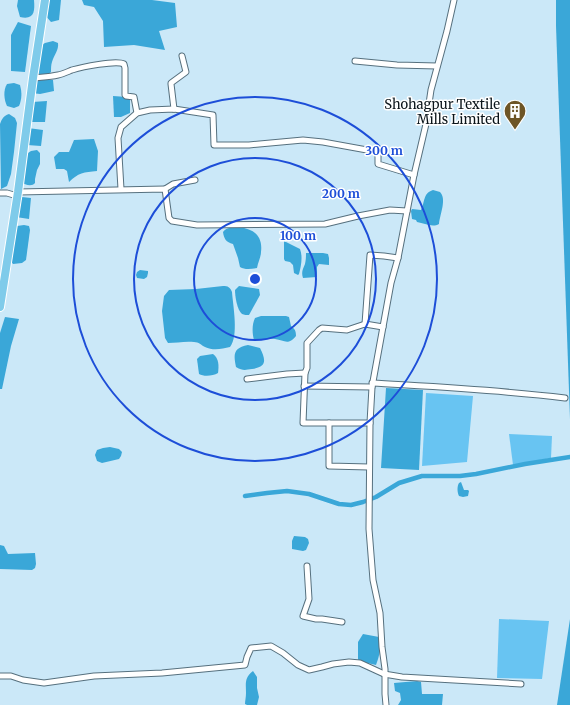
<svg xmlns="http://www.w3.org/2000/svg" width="570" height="705" viewBox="0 0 570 705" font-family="Merriweather,serif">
  <rect width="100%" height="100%" fill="#cbe8f8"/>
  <g fill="#68c4f2">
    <polygon points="426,393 473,396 467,462 422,466"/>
    <polygon points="509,434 552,436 551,458 513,465"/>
    <polygon points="499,619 549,621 542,679 497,678"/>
  </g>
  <g fill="#3aa7d8">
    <path d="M18,0H34C35,12 34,20 20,17L17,6Z"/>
    <polygon points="46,0 61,0 59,20 51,22 44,14"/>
    <polygon points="82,0 152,0 175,3 177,27 159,31 165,50 134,45 104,47 103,21 94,7 84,5"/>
    <polygon points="556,0 570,0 570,419 556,26"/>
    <polygon points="18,22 31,26 25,72 11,71 11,35"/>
    <path d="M53,41L58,43C59,50 54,55 52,62C51,65 51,68 51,72C48,76 41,76 37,75L40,46L45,43Z"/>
    <polygon points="35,80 53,80 54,91 40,94 32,93"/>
    <path d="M14,83L20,85C22,92 22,99 19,106L14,108L7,106C4,100 3,90 7,84Z"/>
    <polygon points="113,96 127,97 130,99 130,113 121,117 114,117"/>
    <polygon points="47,101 45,122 30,122 32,102"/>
    <path d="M9,114L15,118L17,123L14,152L11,174L7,186L1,189L0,124C2,119 3,116 9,114Z"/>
    <polygon points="28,128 43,130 41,146 27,145"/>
    <path d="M94,139L98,151L97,171C84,172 78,173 69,182L67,171L64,169H56L54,157L59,152H69L74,140Z"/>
    <path d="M37,150L40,153V164L37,170L35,179V183C32,187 25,185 21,182L25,155L31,151Z"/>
    <path d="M433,190L440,192C447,199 440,214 439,224L437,225C430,227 424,223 417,222L416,220L412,219L411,211L412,209L421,210C425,202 423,193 433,190Z"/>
    <polygon points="22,197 31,198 29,219 16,217"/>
    <polygon points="24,225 29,226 30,230 26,260 22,263 13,264 10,260 15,227 17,226"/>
    <path d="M239,227C254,229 263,236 261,252C261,257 258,262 257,268C251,269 245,270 240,267L238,258L233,244C226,242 224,239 223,232C227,227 233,227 239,227Z"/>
    <path d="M284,241L300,249C303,257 301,266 299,274L298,275L294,273L293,265L290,262L285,261L284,259Z"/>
    <path d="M306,253H323L328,254L329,258V265L319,264L317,267V277L303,278C301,272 303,269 305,264C306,260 306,256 306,253Z"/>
    <polygon points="140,270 148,271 148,273 147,277 144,279 137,278 136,275 137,272"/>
    <path d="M223,286C228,286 230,287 232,292C233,306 239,336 230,347C222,349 213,351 205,347C201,345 199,342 194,342C185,341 176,343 168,343L165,338L162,311L164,296L169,290L196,289Z"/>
    <path d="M239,286L259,289L260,295L249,315C247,315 244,315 242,314C237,310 235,296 235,290Z"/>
    <path d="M261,316H286L289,317L291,326C295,329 296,331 296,336C288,346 284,340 275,339C268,338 261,340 254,340C252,333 252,324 255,318Z"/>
    <polygon points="5,317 19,319 11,346 2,389 0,389 0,333"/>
    <path d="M248,345L260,348C266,360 267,367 252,369C245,370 243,371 236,367C233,353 234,348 248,345Z"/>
    <path d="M213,354C219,358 219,366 218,373C213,376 204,377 199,374L197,359L200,356Z"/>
    <polygon points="386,388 423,390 419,470 381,468"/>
    <polygon points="110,447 119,449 122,452 121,456 119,459 102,463 97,461 95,455 97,450 103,448"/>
    <path d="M461,482L464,490H468L469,491L468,496L463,497L459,496C457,492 457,486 459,483Z"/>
    <polygon points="294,536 305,537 308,539 309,543 306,550 303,551 292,549 292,541"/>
    <polygon points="0,545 4,546 8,554 35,553 36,564 35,568 32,570 0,569"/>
    <polygon points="570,619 570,705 557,705"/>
    <path d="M363,634L379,637C381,648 380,654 376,665L359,661L358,659V642Z"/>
    <path d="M253,671L257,677V688L259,697L257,705H247L245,704C245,701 246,697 246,693C246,684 244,678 253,671Z"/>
    <polygon points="417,681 421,682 422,694 443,694 442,705 398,705 401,700 400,693 395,691 394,683"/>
  </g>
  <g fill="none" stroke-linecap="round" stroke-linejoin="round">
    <polyline stroke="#3aa7d8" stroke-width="4.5" points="245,496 267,493 287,491 309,494 339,504 351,505 363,502 376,497 399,483 422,476 460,476 476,474 525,464 570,457"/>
    <g stroke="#56707e" stroke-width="7">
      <g id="minor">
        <polyline points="355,61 397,65 437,66"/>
        <path d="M33,78C41,77 49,77 58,75C63,74 67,72 72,70C82,67 116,60 124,64L125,68V95L126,96L134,97L137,113"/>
        <polyline points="174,109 171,84 171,83 186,72 182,56"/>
        <polyline points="121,189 118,138 121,127 137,113 150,110 174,109 213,115 214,145 249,145 303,140 323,142 378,152 378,164 414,175"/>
        <polyline points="165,189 173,184 195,180"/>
        <polyline points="18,192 165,189 169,218 172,221 197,225 325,224 358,216 390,210 407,211"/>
        <polyline points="0,193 7,193 17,196"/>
        <polyline points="365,324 370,255 384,256 398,258"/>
        <polyline points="305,373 307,368 307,343 319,330 322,328 347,330 365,324 383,327"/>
        <polyline points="247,379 287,374 305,373 303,423 370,423"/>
        <path d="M372,383C437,387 501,390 565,398"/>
        <polyline points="304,386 372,387"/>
        <polyline points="329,423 329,466 369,467"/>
        <polyline points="307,566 309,599 303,616 316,619 322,619 342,622"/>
        <polyline points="0,676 11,676 23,680 44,683 94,676 162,673 245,665 247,657 251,648 271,646 283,653 298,665 309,670 322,667 333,664 349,662 360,663 384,674 402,677 521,684"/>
        <polyline points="386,705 385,694 385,669 382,647 380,613 373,580 369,529 370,423 372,387 391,283 398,258 414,175 426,124 431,90 447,31 454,0"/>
      </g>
    </g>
    <g stroke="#fff" stroke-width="10">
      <polyline id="primary" points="0,307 18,192 33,78 45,0"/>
    </g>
    <use href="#minor" stroke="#fff" stroke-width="5"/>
    <use href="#primary" stroke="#7fcbea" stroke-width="8"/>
  </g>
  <g fill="none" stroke="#1d4ed8" stroke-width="2">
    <circle cx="255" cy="279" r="61"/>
    <circle cx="255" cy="279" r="121"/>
    <circle cx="255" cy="279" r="182"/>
  </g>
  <defs>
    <g id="building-pin" transform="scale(1.15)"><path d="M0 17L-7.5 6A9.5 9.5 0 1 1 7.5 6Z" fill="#6e5526" stroke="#fff"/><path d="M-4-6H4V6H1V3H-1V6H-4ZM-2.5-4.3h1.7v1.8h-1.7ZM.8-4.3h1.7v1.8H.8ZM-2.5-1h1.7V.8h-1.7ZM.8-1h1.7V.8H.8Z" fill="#fff"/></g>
  </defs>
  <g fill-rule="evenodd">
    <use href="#building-pin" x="515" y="111"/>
  </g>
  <g text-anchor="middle" stroke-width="3" stroke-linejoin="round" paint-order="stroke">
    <g font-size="13" fill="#0a141a" stroke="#fff" text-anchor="end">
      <text x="500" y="109">Shohagpur Textile<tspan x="500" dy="15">Mills Limited</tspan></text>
    </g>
  </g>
  <circle cx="255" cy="279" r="6" fill="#1d4ed8" stroke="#fff" stroke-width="2"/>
  <g font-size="12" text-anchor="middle" font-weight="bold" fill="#1d4ed8" stroke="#fff" stroke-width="3" stroke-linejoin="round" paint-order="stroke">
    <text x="384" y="155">300 m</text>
    <text x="341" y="198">200 m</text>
    <text x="298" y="240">100 m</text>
  </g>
</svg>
